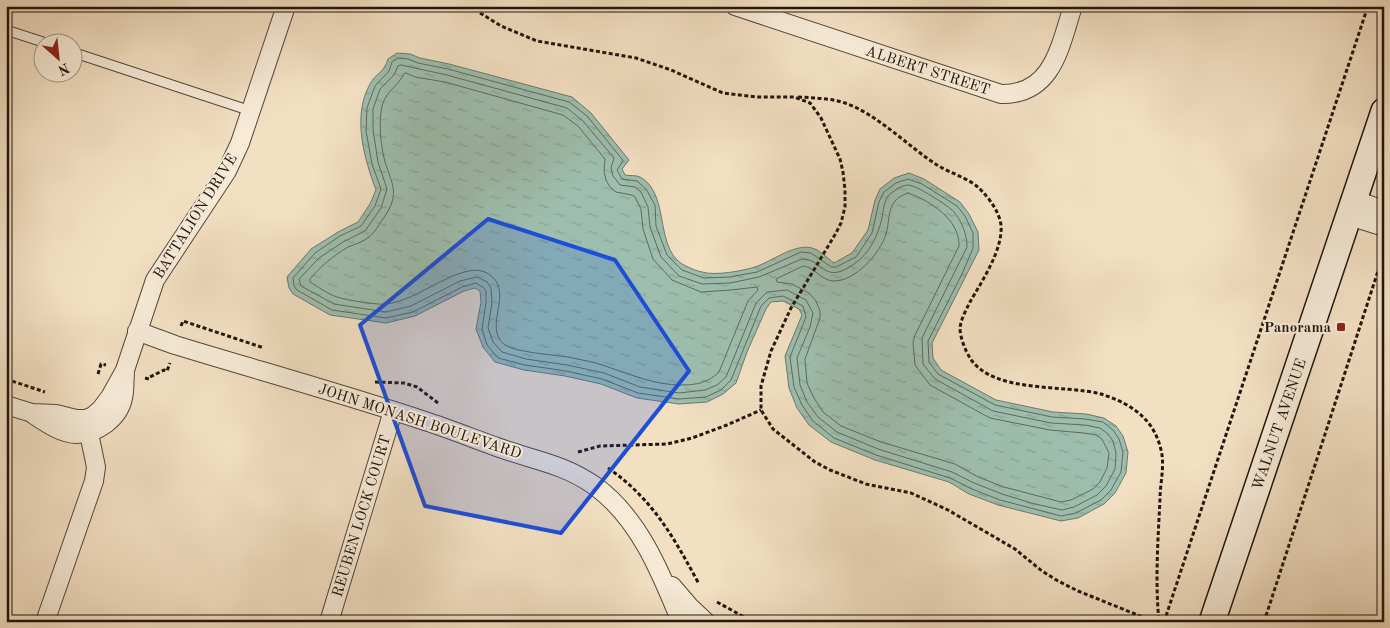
<svg xmlns="http://www.w3.org/2000/svg" width="1390" height="628" viewBox="0 0 1390 628" font-family="'Old Standard TT',serif">
  <defs>
    <pattern id="water-ripples" width="26" height="14" patternUnits="userSpaceOnUse" patternTransform="scale(1.25)"><rect width="26" height="14" fill="#9dbeae"/><path d="M2 4q2-2 4 0t4 0M15 11q2-2 4 0t4 0" fill="none" stroke="#87a294"/></pattern>
  </defs>
  <rect width="100%" height="100%" fill="#f3e0c3"/>
  <filter id="stains"><feTurbulence type="fractalNoise" baseFrequency=".004" numOctaves="4"/><feColorMatrix values="0 0 0 0 .2 0 0 0 0 .09 0 0 0 0 .02 0 0 0 .5 -.17"/></filter>
  <radialGradient id="worn" r=".72"><stop offset=".6" stop-color="#630" stop-opacity="0"/><stop offset="1" stop-color="#630" stop-opacity=".3"/></radialGradient>
  <path fill="url(#water-ripples)" stroke="#6b7a6d" d="M397,53L410,54L420,58L449,64L572,97L591,113L629,160L622,169L625,175C630,176 636,175 640,177C672,194 652,253 688,267C692,269 697,271 702,272C715,276 742,271 755,267C771,262 795,243 812,248C820,250 827,258 834,263L852,253L868,230L875,200L880,189L894,178L909,173L924,179L960,202L969,214L978,232L979,250L932,343L933,358L941,370L996,400L1053,412L1086,414L1104,418L1116,426L1123,436L1128,452L1126,473L1115,493L1104,504L1078,518L1061,521L998,505L969,494L949,482L875,460L831,442L809,425L797,408L789,388L785,356L802,315L799,309L783,301L771,302L766,309L747,352L736,383L723,394L707,402L679,404L637,398L601,384L565,376L524,370L495,362L483,347L476,329L481,302L480,291L475,288L464,291L415,316L386,323L330,315L293,294L289,288L287,277L311,249L338,232L358,222L370,204L376,190C364,158 352,116 370,84C376,73 384,73 388,59Z"/>
  <g fill="none" stroke-linecap="round" stroke-linejoin="round">
    <g stroke="#5f6a5d" stroke-width="1">
      <polygon points="399,58 408,59 418,63 448,69 569,102 587,116 622,159 623,161 617,170 622,179 637,181 646,189 655,205 656,226 667,255 682,270 704,278 730,277 757,272 801,252 811,253 831,267 836,267 856,257 872,233 879,202 884,192 896,183 908,179 922,184 957,206 965,216 973,233 973,248 962,274 928,341 929,362 938,374 995,405 1052,417 1085,419 1103,422 1113,430 1119,439 1123,452 1121,472 1111,490 1101,500 1076,513 1061,516 1000,500 972,489 950,478 876,455 834,438 813,421 802,405 794,387 790,357 806,317 803,306 783,296 769,298 761,306 731,380 721,390 706,397 679,399 638,393 602,379 566,371 525,365 498,358 487,345 482,329 486,303 486,291 484,288 476,283 462,287 413,312 386,318 332,310 297,290 294,286 293,278 315,253 340,236 361,226 375,206 381,189 372,164 366,131 367,108 375,86 389,71 392,62"/>
      <path d="M401,65L447,75L567,108L583,121L614,158L611,168L613,176L620,185L635,187L641,192L648,207L650,227L661,257L679,276L702,284L730,283L759,277L802,259C822,259 823,281 846,269C866,259 877,240 882,218C883,211 884,202 888,196C892,192 902,185 908,185C916,185 949,206 954,212C962,222 967,234 967,247L922,338L923,364L935,379L993,411L1051,423L1085,425L1100,428L1108,434L1113,441L1116,453L1115,469L1106,486L1097,495L1074,507L1062,510L1031,503L1002,494L974,483L952,472L878,449L837,432L818,417L807,402L800,385L797,358L810,327L813,313L806,300L787,290L767,292L756,303L726,377L717,385L705,390L679,393L640,387L604,373L567,365L526,359L502,352L493,342L488,328L492,303L491,288L487,282L477,277L460,281L411,306L386,312L334,304L301,286L299,279L319,258L343,242L365,231L381,208L387,189L378,162L373,130V109L380,89L394,75L398,66Z"/>
      <path d="M406,73L415,77L445,82L563,115L578,126L605,159L604,171L606,180L610,187L616,192L632,195L635,197L641,209L643,229L653,259L672,280L701,292L731,290L757,287L758,290L748,301L719,372C708,383 696,385 681,385C655,385 632,375 608,367C596,362 581,360 568,357C554,355 515,352 505,345C481,327 517,290 487,273C462,259 416,303 385,304C376,305 346,300 337,297C328,294 318,287 310,282V279C321,266 333,256 348,247C355,244 363,242 369,237C375,232 380,223 385,216C400,193 392,184 385,162C381,146 379,128 381,112C383,92 396,89 404,74Z"/>
      <path d="M908,193C931,201 960,220 959,246L915,335L913,343L915,365L930,385L990,418L1050,430L1084,433L1096,435L1102,439L1109,453L1107,468L1100,482L1093,489L1071,500L1061,502L1004,487L978,477L955,464L881,442L841,426L823,412L814,398L807,383L805,359L820,318V311L816,301L809,293L792,284L777,282L776,279L803,266C815,267 821,281 834,281C855,281 880,254 886,234C889,225 888,209 895,201C898,197 903,195 908,193Z"/>
    </g>
    <g stroke="#56483a" stroke-width="11">
      <g id="lane">
        <polyline points="6,30 43,42"/>
        <polyline points="72,52 251,111"/>
      </g>
    </g>
    <g stroke="#56483a" stroke-width="20">
      <g id="street">
        <path d="M735,6L1001,94C1053,95 1060,46 1073,6"/>
        <polyline points="1355,200 1384,210"/>
        <polyline points="1349,216 1384,227"/>
        <path d="M137,331L175,345C257,370 340,393 422,420C447,428 472,438 497,447C532,460 562,463 595,486C639,518 661,573 681,622"/>
        <polyline points="6,405 32,413 56,414 76,419 86,419 93,416 101,409 110,397 125,370 155,280 227,171 240,143 286,6"/>
        <path d="M34,415C46,423 62,434 77,434C97,434 119,418 123,398C125,391 124,382 125,374"/>
        <polyline points="672,586 690,607 706,622"/>
        <polyline points="45,622 94,481 96,467 86,419"/>
        <polyline points="329,622 393,411"/>
      </g>
    </g>
    <g stroke="#21150c" stroke-width="28">
      <polyline id="secondary" points="1212,622 1384,111"/>
    </g>
    <g stroke="#21150c" stroke-width="3" stroke-dasharray="4 2.5" stroke-linecap="butt">
      <polyline points="469,6 501,26 537,41 636,58 671,70 723,93 756,97 794,97 810,103 821,118 840,159 843,172 845,190 845,207 841,223 836,233 791,308 771,351 761,386 761,410 773,429 815,462 830,470 866,484 911,493 948,510 1015,549 1042,571 1058,581 1078,591 1155,622"/>
      <path d="M798,97C814,98 830,98 845,103C877,114 909,147 937,165C950,173 968,178 979,188C989,198 999,211 1001,225C1003,250 982,281 970,302C966,310 961,319 960,328C960,337 965,350 970,358C993,394 1064,384 1101,394C1117,399 1134,407 1145,419C1154,428 1160,442 1162,455C1164,469 1160,485 1160,499C1158,540 1155,580 1159,622"/>
      <polyline points="181,326 183,321 264,348"/>
      <polyline points="98,374 101,364 106,365"/>
      <polyline points="145,378 149,379 150,377 164,370 167,371 170,363"/>
      <polyline points="6,379 45,392"/>
      <polyline points="375,382 404,383 417,387 438,403"/>
      <polyline points="578,452 600,446 667,444 692,438 727,425 761,410"/>
      <path d="M608,468C653,499 674,538 699,584"/>
      <polyline points="717,602 744,617 748,622"/>
      <polyline points="1164,622 1368,6"/>
      <polyline points="1264,622 1378,271 1384,267"/>
    </g>
    <use href="#lane" stroke="#f7ebd8" stroke-width="9"/>
    <use href="#street" stroke="#f7ebd8" stroke-width="18"/>
    <use href="#secondary" stroke="#f7ebd8" stroke-width="25"/>
  </g>
  <path fill="#1d4ed8" fill-opacity="0.2" stroke="#1d4ed8" stroke-width="4" stroke-linejoin="round" d="M488,219L615,260L689,371L561,533L425,506L360,325Z"/>
  <rect fill="#8f2418" stroke="#f7ebd8" stroke-width="2" x="1336" y="322" width="10" height="10" rx="2.5"/>
  <g text-anchor="middle" stroke-width="4" stroke-linejoin="round" paint-order="stroke">
    <g font-size="15" fill="#21150c" stroke="#f7ebd8">
      <text transform="translate(928 70) rotate(18)" y="5">ALBERT STREET</text>
      <text transform="translate(195 216) rotate(-58)" y="5">BATTALION DRIVE</text>
      <text transform="translate(420 421) rotate(18)" y="5">JOHN MONASH BOULEVARD</text>
      <text transform="translate(1279 424) rotate(-71)" y="5">WALNUT AVENUE</text>
      <text transform="translate(361 516) rotate(-73)" y="5">REUBEN LOCK COURT</text>
    </g>
    <g font-size="15" font-weight="bold" fill="#21150c" stroke="#f7ebd8" text-anchor="end">
      <text x="1331" y="332">Panorama</text>
    </g>
  </g>
  <rect width="1390" height="628" fill="none" stroke="#f3e0c3" stroke-width="25"/>
  <rect x="8" y="8" width="1375" height="613" fill="none" stroke="#21150c" stroke-width="2.5"/>
  <rect x="12" y="12" width="1365" height="603" fill="none" stroke="#21150c"/>
  <g transform="translate(58 58) rotate(153)"><circle r="24" fill="#f7ebd8" stroke="#a19586"/>
  <path d="M0-4L9 19L0 12L-9 19Z" fill="#8f2418"/>
  <text y="-8" font-size="14" font-weight="bold" text-anchor="middle" fill="#21150c">N</text>
  </g>
  <rect width="100%" height="100%" filter="url(#stains)"/>
  <rect width="100%" height="100%" fill="url(#worn)"/>
</svg>
